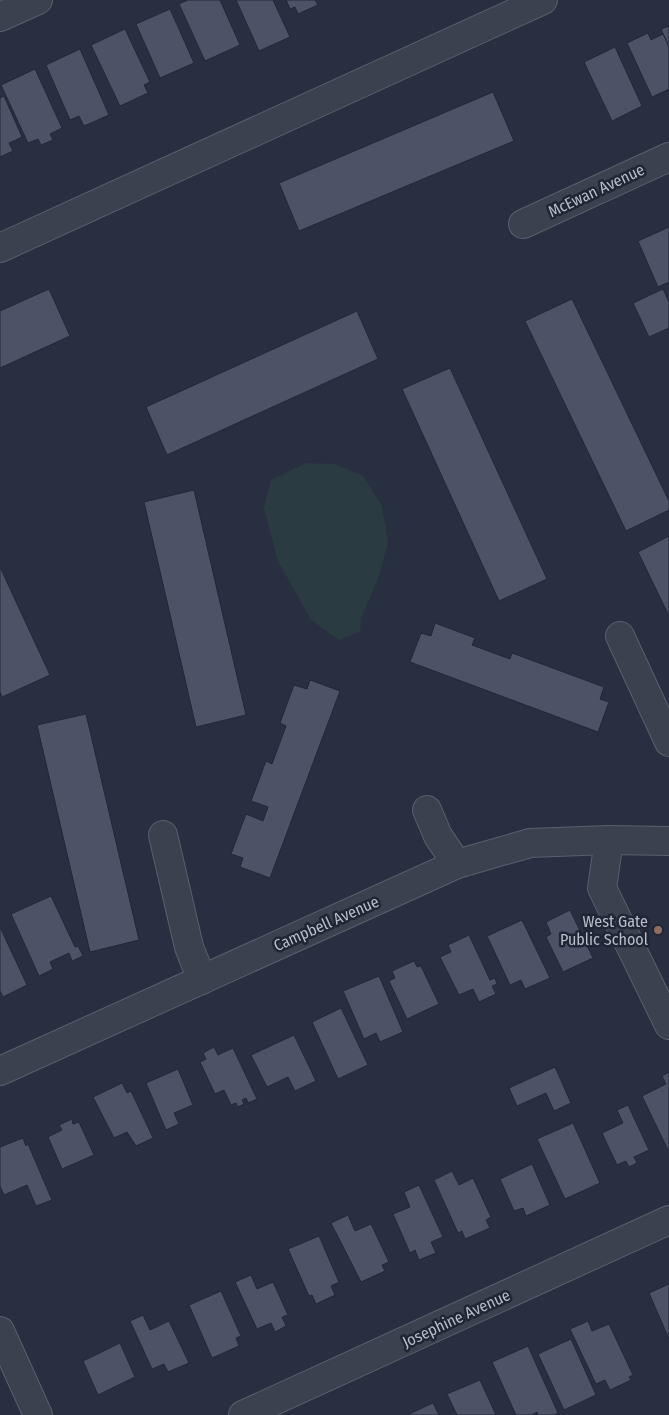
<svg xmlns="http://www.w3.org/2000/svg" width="669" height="1415" viewBox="0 0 669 1415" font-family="'Fira Sans Condensed',sans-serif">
  <rect width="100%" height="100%" fill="#282f40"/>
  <polygon fill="#2a3b41" points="306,463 335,464 363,476 382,506 388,543 378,579 362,616 360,632 339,640 311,620 278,561 264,508 271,480"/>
  <g fill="#4c5366" stroke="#222837">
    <polygon points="188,0 220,0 240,45 205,61 179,4"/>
    <polygon points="236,0 273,0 290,37 259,51"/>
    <polygon points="286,0 315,0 318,5 298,14 295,7 290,9"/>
    <polygon points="170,9 194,63 160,78 136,24"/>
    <polygon points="669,26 669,47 661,29"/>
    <polygon points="125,29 150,82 144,85 148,93 120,106 91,45"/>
    <polygon points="648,33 651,40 663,34 669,47 669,89 652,97 627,43"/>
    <polygon points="615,47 642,106 612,121 584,62"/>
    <polygon points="80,49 109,115 84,126 79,116 70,120 46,65"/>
    <polygon points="35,69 62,128 50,134 53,140 41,145 38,139 28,143 1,85"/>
    <polygon points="493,92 514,141 299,231 279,183"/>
    <polygon points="4,96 22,137 9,143 13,151 0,157 0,98"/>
    <polygon points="669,227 669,282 658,287 638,241"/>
    <polygon points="49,289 70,336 0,368 0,311"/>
    <polygon points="663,289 669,302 669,328 649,337 633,303"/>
    <polygon points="572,299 669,501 669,510 626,531 525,321"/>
    <polygon points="357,311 378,359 167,455 146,407"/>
    <polygon points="450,368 547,579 499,601 402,389"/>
    <polygon points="194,490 246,715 196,727 144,502"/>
    <polygon points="669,536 669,616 638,552"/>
    <polygon points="0,567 50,675 2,697 0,692"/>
    <polygon points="435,623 475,638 472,645 510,659 512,653 604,687 600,699 609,702 598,732 410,662 421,633 431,636"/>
    <polygon points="310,680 340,691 270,878 240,867 243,858 231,854 246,814 263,821 268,807 251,801 266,761 272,764 286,726 280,723 294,685 307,689"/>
    <polygon points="86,714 139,940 90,952 37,725"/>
    <polygon points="51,896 75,947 78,946 83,956 72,961 69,953 50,962 53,969 39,976 11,914"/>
    <polygon points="570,910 593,958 563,972 546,937 551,934 546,922"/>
    <polygon points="522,920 550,978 525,989 521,980 510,985 487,936"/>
    <polygon points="0,927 27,985 3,997 0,991"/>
    <polygon points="469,935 490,980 495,978 497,984 492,986 496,994 479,1002 473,989 459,995 440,957 451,952 448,945"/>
    <polygon points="414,961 417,967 421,966 439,1004 407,1019 389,981 395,978 392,971"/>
    <polygon points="379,976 403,1032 380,1042 376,1033 364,1039 343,991"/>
    <polygon points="341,1008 368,1065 338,1079 312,1022"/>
    <polygon points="294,1035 316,1081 295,1091 288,1077 267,1087 251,1055"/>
    <polygon points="214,1047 218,1055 233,1048 257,1099 248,1103 246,1098 242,1100 244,1104 238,1107 236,1103 231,1105 224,1090 215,1094 200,1062 206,1059 203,1053"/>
    <polygon points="555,1067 571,1103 554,1111 546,1093 517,1106 509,1088"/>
    <polygon points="178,1069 193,1105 174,1113 179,1124 166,1130 146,1083"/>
    <polygon points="669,1072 669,1150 668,1150 642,1096 666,1084 662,1076"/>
    <polygon points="122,1083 127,1093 131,1091 153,1138 136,1146 127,1132 114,1138 93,1097"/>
    <polygon points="628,1105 649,1150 634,1157 637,1163 629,1167 626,1161 617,1165 602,1133 623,1123 617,1110"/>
    <polygon points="72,1119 73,1124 79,1122 94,1155 62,1169 48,1137 62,1130 59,1125"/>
    <polygon points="573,1123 600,1183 565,1199 537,1139"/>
    <polygon points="23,1138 26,1146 28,1144 52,1200 36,1206 27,1185 4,1195 0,1186 0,1147"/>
    <polygon points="532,1164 550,1205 526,1216 523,1208 514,1211 500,1179"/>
    <polygon points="452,1171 459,1185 473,1178 491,1217 486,1220 490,1228 465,1239 462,1231 458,1233 434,1180"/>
    <polygon points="419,1185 443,1237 431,1242 436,1253 419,1260 415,1250 410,1253 393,1214 410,1207 404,1192"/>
    <polygon points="348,1215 355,1231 371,1224 389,1262 382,1265 385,1271 361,1282 331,1223"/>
    <polygon points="319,1236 339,1282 331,1286 335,1295 316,1304 312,1295 309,1296 288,1249"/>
    <polygon points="251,1275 257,1289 273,1282 288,1315 282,1317 286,1326 275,1332 271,1323 257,1329 235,1282"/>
    <polygon points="669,1284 669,1339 649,1293"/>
    <polygon points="221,1291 241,1336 236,1338 239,1346 212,1358 189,1305"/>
    <polygon points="143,1315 150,1330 169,1321 189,1363 168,1372 164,1364 152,1369 130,1321"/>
    <polygon points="588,1321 592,1331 609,1324 633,1375 629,1377 631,1380 610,1390 605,1380 596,1384 570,1329"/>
    <polygon points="571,1339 596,1395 564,1410 538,1354"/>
    <polygon points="120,1343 135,1377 98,1395 83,1361"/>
    <polygon points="528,1346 558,1413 554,1415 538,1415 537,1412 531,1415 516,1415 492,1362"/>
    <polygon points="480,1380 496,1415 457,1415 447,1394"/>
    <polygon points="433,1403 439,1415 407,1415"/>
  </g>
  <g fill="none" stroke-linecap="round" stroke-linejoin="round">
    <g stroke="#5a5f6d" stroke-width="30">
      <g id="minor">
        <polyline points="0,17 38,0"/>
        <polyline points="523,224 669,157"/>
        <polyline points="0,248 543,0"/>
        <polyline points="620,636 669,742"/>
        <polyline points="427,810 438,836 457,864"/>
        <polyline points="163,835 189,947 202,980"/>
        <polyline points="609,840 602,888 669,1025"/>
        <polyline points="0,1071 457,864 530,843 609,840 669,841"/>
        <polyline points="0,1331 38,1415"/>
        <polyline points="243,1415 669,1220"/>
      </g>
    </g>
    <use href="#minor" stroke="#3c4150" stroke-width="28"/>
  </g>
  <circle fill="#8d6e63" stroke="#202635" stroke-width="2" cx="658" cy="930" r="5"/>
  <g text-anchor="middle" stroke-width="5" stroke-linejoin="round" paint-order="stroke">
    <g font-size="16" fill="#b8bdca" stroke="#202635">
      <text transform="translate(596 190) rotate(-25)" y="6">McEwan Avenue</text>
      <text transform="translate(326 923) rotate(-24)" y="6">Campbell Avenue</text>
      <text transform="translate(456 1318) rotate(-25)" y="6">Josephine Avenue</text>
    </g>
    <g font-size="16" fill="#b8bdca" stroke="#202635" text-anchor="end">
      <text x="648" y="927">West Gate<tspan x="648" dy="18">Public School</tspan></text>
    </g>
  </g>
</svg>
